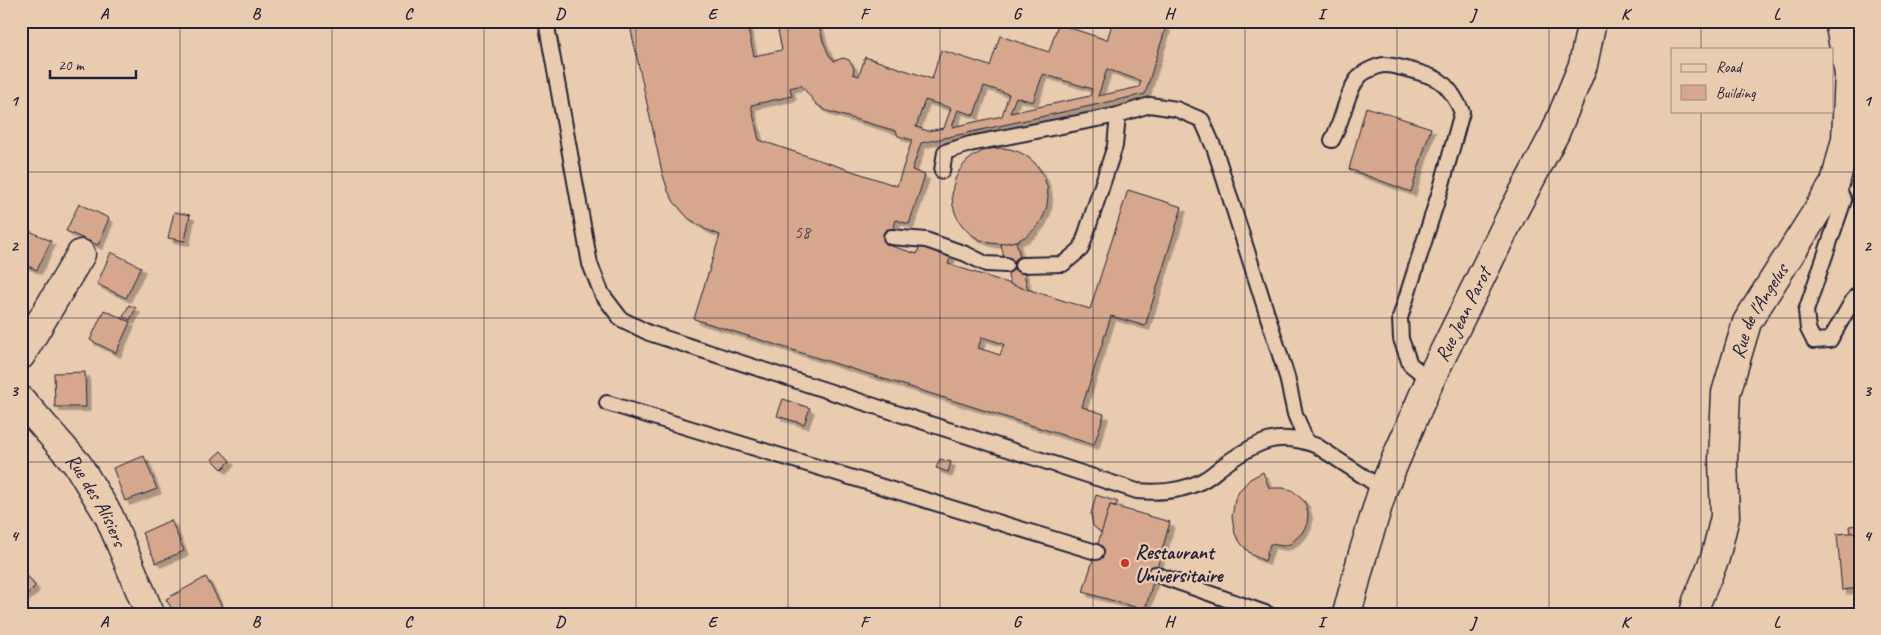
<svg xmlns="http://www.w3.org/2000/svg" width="1881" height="635" viewBox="0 0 1881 635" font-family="Caveat,sans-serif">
  <defs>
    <filter id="shadow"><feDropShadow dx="4.5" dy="4.5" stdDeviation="0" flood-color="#0004"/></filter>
  </defs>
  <rect width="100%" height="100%" fill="#e9ccb0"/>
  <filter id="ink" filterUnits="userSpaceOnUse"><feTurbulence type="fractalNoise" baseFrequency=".02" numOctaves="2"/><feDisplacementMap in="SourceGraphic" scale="10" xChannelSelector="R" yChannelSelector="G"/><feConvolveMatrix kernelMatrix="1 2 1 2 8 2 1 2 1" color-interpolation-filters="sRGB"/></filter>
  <g filter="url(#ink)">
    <g fill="#d6a78d" stroke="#22223b" fill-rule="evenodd" filter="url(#shadow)">
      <path d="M629,21H746L754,56L782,50L776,21H818L823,41L829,55L834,61L843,58L849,60L854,68L853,74L859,76L865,57L932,79L941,50L990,66L1000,36L1049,52L1058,24L1107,40L1113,21H1150L1166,27L1145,94L921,143L912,170L925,175L909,224L896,220L888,245L917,254L920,246L951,256L948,264L1090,309L1128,190L1182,207L1145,326L1111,316L1082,407L1104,414L1094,445L694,319L720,235L705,229L688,218L674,202L668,191L662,172ZM1107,69L1141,81L1139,87L1098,96ZM1043,74L1092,89L1090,96L1010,113L1016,97L1033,102ZM801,85L816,104L827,111L896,131L898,136L912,140L897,186L759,140L751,105L792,96L790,88ZM984,86L1009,94L1002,116L952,127L958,110L974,115ZM925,100L951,108L944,128L928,131L916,127ZM982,337L1004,344L1000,355L978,348Z"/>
      <polygon points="1366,107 1431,128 1411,192 1349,169"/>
      <circle cx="1000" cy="196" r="48"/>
      <polygon points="25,168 22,188 21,169"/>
      <polygon points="79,204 109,218 98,245 66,231"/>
      <polygon points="174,212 190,215 185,241 168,238"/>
      <polygon points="21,227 51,241 37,270 21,263"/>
      <polygon points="1016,241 1028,290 1010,284 1001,244"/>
      <polygon points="111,252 141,267 126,298 97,284"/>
      <polygon points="129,305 136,308 130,320 123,317"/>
      <polygon points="104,310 130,322 116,353 90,340"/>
      <polygon points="85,372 86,407 55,407 54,373"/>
      <polygon points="783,399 810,408 804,424 777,416"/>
      <polygon points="221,451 230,461 222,469 212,459"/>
      <polygon points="144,456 157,489 125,501 113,468"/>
      <polygon points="940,459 951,462 948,472 936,468"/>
      <polygon points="1263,472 1269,488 1283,488 1292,490 1305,502 1308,514 1307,524 1302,533 1290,544 1283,546 1270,544 1265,561 1252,555 1242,545 1235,534 1232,517 1235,499 1240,490 1250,479"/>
      <polygon points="1096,495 1118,502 1115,506 1110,505 1102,533 1093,526 1091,514"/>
      <polygon points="1110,505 1170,522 1145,610 1083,592"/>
      <polygon points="171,520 184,551 156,563 142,533"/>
      <polygon points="1860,525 1860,532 1850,533 1849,526"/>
      <polygon points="1860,532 1860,588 1842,590 1837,534"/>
      <polygon points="26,574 35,586 32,590 21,600 21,575"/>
      <polygon points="206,577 222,607 208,614 175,614 166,599"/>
      <polygon points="21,601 31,614 21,614"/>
      <polygon points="783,608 832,609 832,614 783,614"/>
    </g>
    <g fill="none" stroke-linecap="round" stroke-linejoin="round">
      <g stroke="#22223b" stroke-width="18">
        <g id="service">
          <path d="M546,21L590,264L602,294L621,319L649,333L1137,491C1158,493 1183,491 1202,481C1210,477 1217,470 1224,465C1256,442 1278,430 1317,446L1383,489"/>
          <path d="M1332,140C1343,122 1346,91 1360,76C1363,72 1379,65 1384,65C1394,65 1432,75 1440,81C1450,88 1457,101 1462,112L1441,188L1400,318L1401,339L1410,364L1430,380"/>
          <polyline points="942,171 945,152 970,144 1118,115 1150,105 1176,109 1202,120 1215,150 1287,377 1295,414 1306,441"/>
          <polyline points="1835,183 1844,200 1806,311 1808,329 1814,341 1830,340 1853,300 1860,292"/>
          <polyline points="891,237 926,240 966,254 986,264 1006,265"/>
          <polyline points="1022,265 1063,264 1081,249 1115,146 1118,115"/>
          <polyline points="607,403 1096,552"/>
          <polyline points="1155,574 1268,614"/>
        </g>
      </g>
      <g stroke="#22223b" stroke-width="31">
        <g id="minor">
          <polyline points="21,355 81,254"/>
          <path id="s1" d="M21,400L78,465L109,516L150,614"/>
          <path id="s2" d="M1347,614L1362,557L1383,489L1430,380L1512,214L1555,133L1583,65L1592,21"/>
          <path id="s3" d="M1694,614L1697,601L1715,558L1725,517L1723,460L1726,393L1747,322L1835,183L1846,139L1849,74L1839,21"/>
        </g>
      </g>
      <use href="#service" stroke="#e9ccb0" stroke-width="14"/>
      <use href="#minor" stroke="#e9ccb0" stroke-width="28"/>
    </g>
  </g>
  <path fill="none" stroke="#22223b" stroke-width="1" stroke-opacity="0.55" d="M180,21V614M332,21V614M484,21V614M636,21V614M788,21V614M940,21V614M1093,21V614M1245,21V614M1397,21V614M1549,21V614M1701,21V49M1701,111V614M21,172H1860M21,318H1860M21,462H1860"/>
  <circle fill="#c8321e" stroke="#e9ccb0" stroke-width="2" cx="1125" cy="563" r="5"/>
  <g text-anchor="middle" stroke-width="4.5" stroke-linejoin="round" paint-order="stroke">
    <g font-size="18" fill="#4f4350">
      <text x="802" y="238">58</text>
    </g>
    <g font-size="20" fill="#22223b" stroke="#e9ccb0">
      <text dy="7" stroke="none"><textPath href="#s3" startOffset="315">Rue de l'Angelus</textPath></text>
      <text dy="7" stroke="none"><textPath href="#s2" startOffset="322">Rue Jean Parot</textPath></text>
      <text dy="7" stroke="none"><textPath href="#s1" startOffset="126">Rue des Alisiers</textPath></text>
    </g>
    <g font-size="20" font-weight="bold" fill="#22223b" stroke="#e9ccb0" text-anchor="start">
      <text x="1135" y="559">Restaurant<tspan x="1135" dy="23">Universitaire</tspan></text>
    </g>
  </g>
  <rect width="1881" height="635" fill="none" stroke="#e9ccb0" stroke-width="55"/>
  <rect x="1671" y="48" width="162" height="65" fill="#e9ccb0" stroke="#998881"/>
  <rect x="1681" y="64" width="25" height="8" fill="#e9ccb0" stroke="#998881"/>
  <text x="1716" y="72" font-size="15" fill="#22223b">Road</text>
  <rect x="1681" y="85" width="25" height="15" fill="#d6a78d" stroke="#998881"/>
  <text x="1716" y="98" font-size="15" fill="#22223b">Building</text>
  <path d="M50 70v8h86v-8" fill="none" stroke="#22223b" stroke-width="2.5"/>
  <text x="58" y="70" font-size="15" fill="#22223b" stroke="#e9ccb0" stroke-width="4" paint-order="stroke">20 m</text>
  <rect x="28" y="28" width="1826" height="580" fill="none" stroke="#22223b" stroke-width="2"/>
  <g font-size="16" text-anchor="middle" font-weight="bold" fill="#22223b">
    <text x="104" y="19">A</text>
    <text x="256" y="19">B</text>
    <text x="408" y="19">C</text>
    <text x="560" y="19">D</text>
    <text x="712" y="19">E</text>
    <text x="864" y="19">F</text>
    <text x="1017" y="19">G</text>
    <text x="1169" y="19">H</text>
    <text x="1321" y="19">I</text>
    <text x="1473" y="19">J</text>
    <text x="1625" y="19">K</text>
    <text x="1777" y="19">L</text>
    <text x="14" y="106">1</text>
    <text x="1867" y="106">1</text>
    <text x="14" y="251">2</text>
    <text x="1867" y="251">2</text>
    <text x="14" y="396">3</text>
    <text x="1867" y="396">3</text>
    <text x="14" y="541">4</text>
    <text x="1867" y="541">4</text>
    <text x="104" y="627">A</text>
    <text x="256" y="627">B</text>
    <text x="408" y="627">C</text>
    <text x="560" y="627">D</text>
    <text x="712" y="627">E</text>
    <text x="864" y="627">F</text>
    <text x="1017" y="627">G</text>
    <text x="1169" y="627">H</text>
    <text x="1321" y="627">I</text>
    <text x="1473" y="627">J</text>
    <text x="1625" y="627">K</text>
    <text x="1777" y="627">L</text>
  </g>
</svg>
